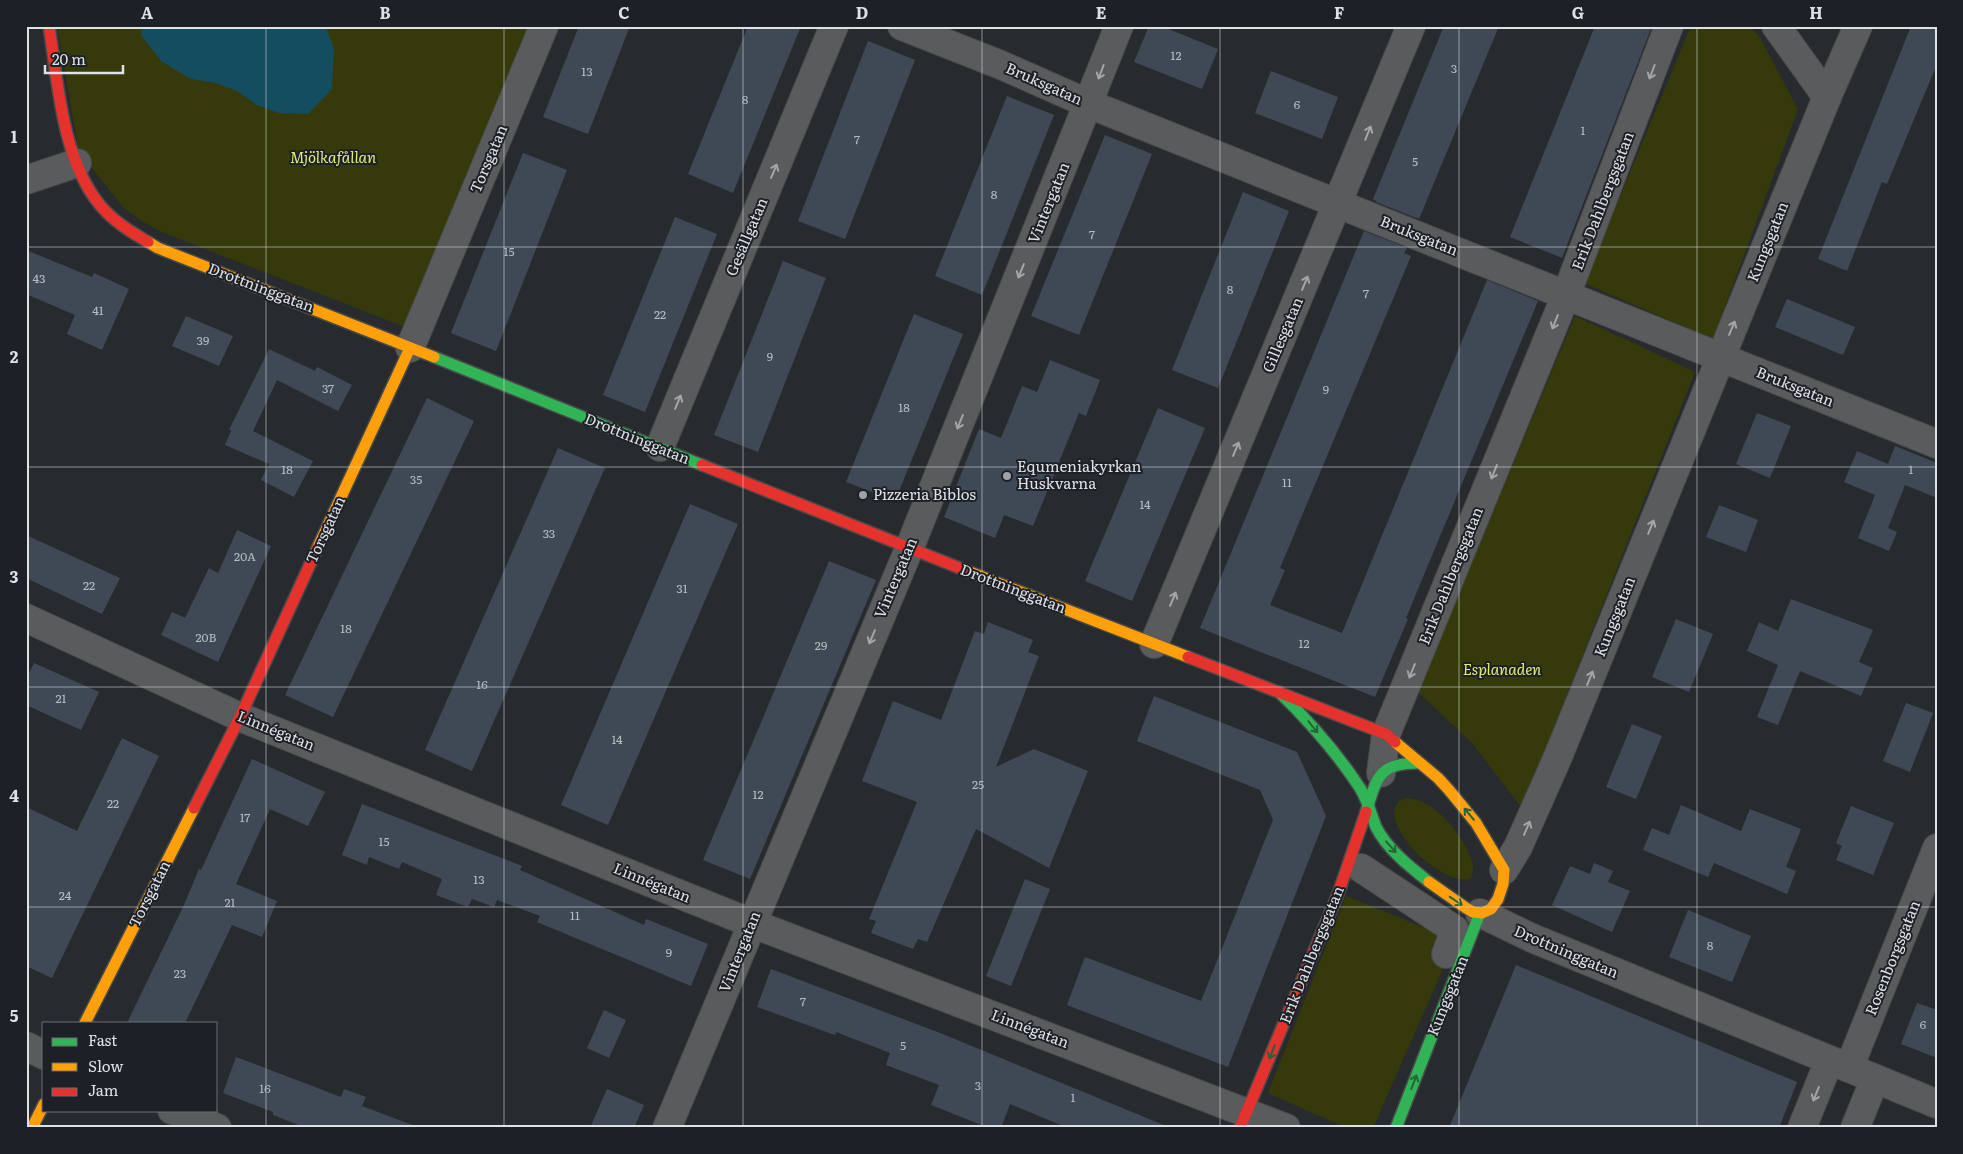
<svg xmlns="http://www.w3.org/2000/svg" width="1963" height="1154" viewBox="0 0 1963 1154" font-family="Literata,serif">
  <rect width="100%" height="100%" fill="#282b2e"/>
  <g fill="#363a0b">
    <polygon points="57,26 530,26 405,327 162,232 142,221 124,208 79,152"/>
    <polygon points="1691,26 1748,26 1759,36 1798,109 1713,339 1584,283"/>
    <polygon points="1575,316 1695,372 1522,808 1473,744 1418,692"/>
    <path d="M1406,798C1434,799 1460,832 1470,856C1473,864 1475,872 1470,879C1435,886 1367,810 1406,798Z"/>
    <polygon points="1346,896 1447,937 1446,962 1373,1128 1347,1128 1268,1093"/>
  </g>
  <polygon fill="#144d5f" points="142,26 325,26 334,48 332,89 308,114 279,113 257,105 237,91 216,83 191,79 161,61 141,35"/>
  <g fill="#3f4956">
    <polygon points="579,26 630,26 588,134 543,117"/>
    <polygon points="748,26 801,26 733,193 688,174"/>
    <polygon points="1149,26 1161,26 1218,49 1202,89 1134,62"/>
    <polygon points="1444,26 1499,26 1419,219 1376,202 1376,201 1373,199"/>
    <polygon points="1595,26 1652,26 1562,258 1510,237"/>
    <polygon points="1911,26 1937,26 1937,64 1887,184 1882,182 1847,271 1818,259"/>
    <polygon points="868,41 915,60 845,239 798,221"/>
    <polygon points="1271,71 1338,97 1322,139 1255,113"/>
    <polygon points="1007,96 1054,115 982,295 935,276"/>
    <polygon points="1105,135 1152,154 1079,335 1031,316"/>
    <polygon points="523,153 567,170 496,351 451,333"/>
    <polygon points="1243,192 1289,211 1218,388 1172,370"/>
    <polygon points="675,217 717,234 645,412 603,395"/>
    <polygon points="1364,231 1407,248 1404,253 1411,256 1280,568 1285,570 1270,605 1342,633 1487,280 1538,301 1406,618 1408,619 1375,697 1200,628"/>
    <polygon points="26,250 92,277 94,273 129,289 102,350 67,334 75,315 26,294"/>
    <polygon points="783,261 826,278 758,452 714,435"/>
    <polygon points="1787,299 1855,327 1843,355 1775,327"/>
    <polygon points="914,314 963,334 895,501 846,482"/>
    <polygon points="186,316 233,336 219,366 172,346"/>
    <polygon points="269,349 315,371 317,367 352,385 338,411 277,380 253,431 313,461 294,497 261,480 269,464 225,445 231,431 229,430"/>
    <polygon points="1050,360 1100,380 1086,416 1079,413 1033,526 1004,515 995,538 944,517 979,429 1001,438 1022,386 1037,392"/>
    <polygon points="427,398 474,421 333,717 285,695"/>
    <polygon points="1158,408 1205,428 1132,601 1085,581"/>
    <polygon points="1757,413 1791,426 1770,478 1736,464"/>
    <polygon points="1895,446 1937,463 1937,498 1905,485 1888,528 1897,532 1889,551 1858,538 1875,495 1844,482 1857,451 1888,464"/>
    <polygon points="558,448 605,468 472,771 425,750"/>
    <polygon points="690,504 738,524 608,825 561,805"/>
    <polygon points="1719,505 1758,520 1746,552 1706,537"/>
    <polygon points="237,530 271,546 218,662 161,635 172,612 185,618 209,568 218,573"/>
    <polygon points="26,535 120,578 102,614 26,578"/>
    <polygon points="829,561 876,580 750,879 703,860"/>
    <polygon points="1791,599 1873,630 1859,662 1873,668 1861,696 1800,671 1778,725 1757,717 1778,665 1747,651 1759,622 1778,631"/>
    <polygon points="1676,619 1713,634 1689,692 1652,677"/>
    <polygon points="988,622 1033,640 1028,652 1039,656 996,767 1034,749 1088,771 1049,868 976,829 927,942 918,939 913,949 871,933 876,921 869,919 917,802 862,781 893,701 941,720 975,631 984,634"/>
    <polygon points="34,663 99,692 81,730 26,705 26,679"/>
    <polygon points="1154,696 1297,752 1326,816 1228,1067 1067,1005 1085,957 1201,1001 1273,820 1260,790 1137,741"/>
    <polygon points="1906,703 1933,713 1910,772 1883,761"/>
    <polygon points="1632,724 1662,736 1636,799 1606,787"/>
    <polygon points="122,738 159,756 52,978 26,966 26,807 77,831"/>
    <polygon points="252,759 325,792 308,826 270,809 236,884 277,901 262,937 232,925 185,1023 127,1023 184,905 199,869 201,870"/>
    <polygon points="362,804 522,866 520,870 644,925 646,919 708,944 691,986 537,922 540,916 497,900 494,907 472,899 468,907 436,895 442,879 402,862 399,869 369,857 367,865 342,855"/>
    <polygon points="1681,805 1741,831 1750,809 1801,829 1786,867 1796,871 1787,894 1714,863 1708,877 1643,850 1652,828 1669,835"/>
    <polygon points="1851,806 1894,823 1873,875 1836,860 1842,846 1836,843"/>
    <polygon points="1594,863 1613,871 1608,882 1630,891 1612,932 1552,905 1570,866 1590,874"/>
    <polygon points="1025,879 1050,889 1011,986 986,976"/>
    <polygon points="1688,910 1751,936 1732,982 1669,957"/>
    <polygon points="1516,965 1797,1082 1779,1128 1449,1128"/>
    <polygon points="771,969 940,1033 1171,1128 1068,1128 1010,1104 1001,1128 989,1128 931,1105 939,1085 886,1065 890,1053 836,1032 835,1035 757,1007"/>
    <polygon points="1917,1003 1937,1010 1937,1058 1901,1044"/>
    <polygon points="604,1010 626,1020 609,1058 587,1048"/>
    <polygon points="236,1057 341,1097 344,1089 366,1097 362,1106 415,1126 414,1128 306,1128 273,1115 273,1112 223,1093"/>
    <polygon points="607,1089 644,1105 634,1128 590,1128"/>
  </g>
  <g fill="none" stroke-linecap="round" stroke-linejoin="round">
    <g stroke="#47494b" stroke-width="30">
      <g id="street">
        <polyline points="902,26 1001,65 1089,104 1937,444"/>
        <polyline points="1827,97 1858,26"/>
        <polyline points="26,180 77,163"/>
        <polyline points="410,348 544,26"/>
        <polyline points="660,447 834,26"/>
        <polyline points="26,618 240,717 751,923 1286,1128"/>
        <polyline points="1154,644 1411,26"/>
        <polyline points="1381,773 1386,734 1566,295 1669,26"/>
        <polyline points="1361,868 1455,930 1446,954"/>
        <polyline points="1504,870 1518,847 1557,759 1827,97 1776,26"/>
        <polyline points="1480,913 1532,938 1937,1104"/>
        <polyline points="26,1046 44,1055"/>
        <polyline points="1849,1068 1937,848"/>
        <polyline points="172,1110 217,1128"/>
        <polyline points="667,1128 909,549 1119,26"/>
        <polyline points="1802,1128 1829,1061"/>
        <polyline points="1855,1128 1875,1079"/>
      </g>
    </g>
    <g stroke="#47494b" stroke-width="14">
      <g id="fast">
        <polyline points="434,357 702,465"/>
        <path d="M1279,692C1309,721 1337,753 1360,788C1368,801 1371,814 1376,827C1387,849 1410,867 1429,882"/>
        <path d="M1366,812C1377,778 1378,763 1418,763"/>
        <polyline points="1396,1128 1480,913"/>
      </g>
    </g>
    <g stroke="#47494b" stroke-width="14">
      <g id="slow">
        <polyline points="148,242 158,248 434,357"/>
        <polyline points="317,549 410,348"/>
        <polyline points="967,571 1188,657"/>
        <polyline points="1395,742 1438,778 1449,790 1476,823 1504,870 1503,884 1498,899 1491,909 1482,913 1473,912 1466,908 1429,882"/>
        <polyline points="85,1023 194,808"/>
        <polyline points="32,1128 44,1104"/>
      </g>
    </g>
    <g stroke="#47494b" stroke-width="14">
      <g id="jam">
        <path d="M49,26C58,83 62,159 100,205C113,221 131,232 148,242"/>
        <polyline points="702,465 967,571"/>
        <polyline points="1188,657 1386,734 1395,742"/>
        <polyline points="194,808 240,717 317,549"/>
        <polyline points="1240,1128 1338,894 1366,812"/>
      </g>
    </g>
    <use href="#street" stroke="#595b5d" stroke-width="28"/>
    <use href="#fast" stroke="#30b455" stroke-width="11"/>
    <use href="#slow" stroke="#ff9f0a" stroke-width="11"/>
    <use href="#jam" stroke="#e5322d" stroke-width="11"/>
  </g>
  <defs><path id="oneway-shaft" d="M-6 0H5M1.5-3L5.5 0L1.5 3" fill="none" stroke-width="1.6" stroke-linecap="round" stroke-linejoin="round" transform="scale(1.25)"/></defs>
  <g stroke="#a3a5a8">
    <use href="#oneway-shaft" transform="translate(1101 72) rotate(111)"/>
    <use href="#oneway-shaft" transform="translate(1652 72) rotate(111)"/>
    <use href="#oneway-shaft" transform="translate(1368 133) rotate(-68)"/>
    <use href="#oneway-shaft" transform="translate(774 171) rotate(-67)"/>
    <use href="#oneway-shaft" transform="translate(1021 271) rotate(112)"/>
    <use href="#oneway-shaft" transform="translate(1305 283) rotate(-67)"/>
    <use href="#oneway-shaft" transform="translate(1555 322) rotate(112)"/>
    <use href="#oneway-shaft" transform="translate(1732 328) rotate(-67)"/>
    <use href="#oneway-shaft" transform="translate(678 402) rotate(-67)"/>
    <use href="#oneway-shaft" transform="translate(960 422) rotate(112)"/>
    <use href="#oneway-shaft" transform="translate(1236 449) rotate(-67)"/>
    <use href="#oneway-shaft" transform="translate(1494 472) rotate(112)"/>
    <use href="#oneway-shaft" transform="translate(1651 527) rotate(-68)"/>
    <use href="#oneway-shaft" transform="translate(1173 599) rotate(-67)"/>
    <use href="#oneway-shaft" transform="translate(872 637) rotate(113)"/>
    <use href="#oneway-shaft" transform="translate(1412 671) rotate(112)"/>
    <use href="#oneway-shaft" transform="translate(1590 678) rotate(-68)"/>
    <use href="#oneway-shaft" transform="translate(1527 828) rotate(-66)"/>
    <use href="#oneway-shaft" transform="translate(1816 1094) rotate(112)"/>
  </g>
  <g stroke="#26633b">
    <use href="#oneway-shaft" transform="translate(1313 727) rotate(51)"/>
    <use href="#oneway-shaft" transform="translate(1469 814) rotate(-130)"/>
    <use href="#oneway-shaft" transform="translate(1391 847) rotate(49)"/>
    <use href="#oneway-shaft" transform="translate(1456 901) rotate(34)"/>
    <use href="#oneway-shaft" transform="translate(1272 1052) rotate(112)"/>
    <use href="#oneway-shaft" transform="translate(1414 1082) rotate(-69)"/>
  </g>
  <path fill="none" stroke="#dfe2e5" stroke-width="1" stroke-opacity="0.55" d="M266,26V1128M504,26V1128M743,26V1128M982,26V1128M1220,26V1128M1459,26V1128M1697,26V1128M26,247H1937M26,467H1937M26,687H1937M26,907H1937"/>
  <g fill="#9fa2a5" stroke="#1d2026" stroke-width="2">
    <circle cx="1007" cy="476" r="5"/>
    <circle cx="863" cy="495" r="5"/>
  </g>
  <g text-anchor="middle" stroke-width="4" stroke-linejoin="round" paint-order="stroke">
    <g font-size="12" fill="#b7bcc1">
      <text x="1176" y="60">12</text>
      <text x="1454" y="73">3</text>
      <text x="587" y="76">13</text>
      <text x="745" y="104">8</text>
      <text x="1297" y="109">6</text>
      <text x="1583" y="135">1</text>
      <text x="857" y="144">7</text>
      <text x="1415" y="166">5</text>
      <text x="994" y="199">8</text>
      <text x="1092" y="239">7</text>
      <text x="509" y="256">15</text>
      <text x="39" y="283">43</text>
      <text x="1230" y="294">8</text>
      <text x="1366" y="298">7</text>
      <text x="98" y="315">41</text>
      <text x="660" y="319">22</text>
      <text x="203" y="345">39</text>
      <text x="770" y="361">9</text>
      <text x="328" y="393">37</text>
      <text x="1326" y="394">9</text>
      <text x="904" y="412">18</text>
      <text x="287" y="474">18</text>
      <text x="1911" y="474">1</text>
      <text x="416" y="484">35</text>
      <text x="1287" y="487">11</text>
      <text x="1145" y="509">14</text>
      <text x="549" y="538">33</text>
      <text x="245" y="561">20A</text>
      <text x="89" y="590">22</text>
      <text x="682" y="593">31</text>
      <text x="346" y="633">18</text>
      <text x="206" y="642">20B</text>
      <text x="1304" y="648">12</text>
      <text x="821" y="650">29</text>
      <text x="482" y="689">16</text>
      <text x="61" y="703">21</text>
      <text x="617" y="744">14</text>
      <text x="978" y="789">25</text>
      <text x="758" y="799">12</text>
      <text x="113" y="808">22</text>
      <text x="245" y="822">17</text>
      <text x="384" y="846">15</text>
      <text x="479" y="884">13</text>
      <text x="65" y="900">24</text>
      <text x="230" y="907">21</text>
      <text x="575" y="920">11</text>
      <text x="1710" y="950">8</text>
      <text x="669" y="957">9</text>
      <text x="180" y="978">23</text>
      <text x="803" y="1006">7</text>
      <text x="1923" y="1029">6</text>
      <text x="903" y="1050">5</text>
      <text x="978" y="1090">3</text>
      <text x="265" y="1093">16</text>
      <text x="1073" y="1102">1</text>
    </g>
    <g font-size="15" fill="#dfe2e5" stroke="#1d2026">
      <text transform="translate(1044 84) rotate(24)" y="5">Bruksgatan</text>
      <text transform="translate(489 159) rotate(-67)" y="5">Torsgatan</text>
      <text transform="translate(1603 201) rotate(-69)" y="5">Erik Dahlbergsgatan</text>
      <text transform="translate(1049 203) rotate(-68)" y="5">Vintergatan</text>
      <text transform="translate(1419 236) rotate(22)" y="5">Bruksgatan</text>
      <text transform="translate(747 237) rotate(-67)" y="5">Gesällgatan</text>
      <text transform="translate(1768 242) rotate(-68)" y="5">Kungsgatan</text>
      <text transform="translate(261 288) rotate(21)" y="5">Drottninggatan</text>
      <text transform="translate(1283 335) rotate(-67)" y="5">Gillesgatan</text>
      <text transform="translate(1795 387) rotate(22)" y="5">Bruksgatan</text>
      <text transform="translate(637 439) rotate(22)" y="5">Drottninggatan</text>
      <text transform="translate(326 530) rotate(-65)" y="5">Torsgatan</text>
      <text transform="translate(1451 576) rotate(-68)" y="5">Erik Dahlbergsgatan</text>
      <text transform="translate(896 578) rotate(-67)" y="5">Vintergatan</text>
      <text transform="translate(1013 589) rotate(21)" y="5">Drottninggatan</text>
      <text transform="translate(1615 617) rotate(-68)" y="5">Kungsgatan</text>
      <text transform="translate(276 731) rotate(22)" y="5">Linnégatan</text>
      <text transform="translate(652 883) rotate(22)" y="5">Linnégatan</text>
      <text transform="translate(150 894) rotate(-63)" y="5">Torsgatan</text>
      <text transform="translate(740 952) rotate(-68)" y="5">Vintergatan</text>
      <text transform="translate(1566 952) rotate(23)" y="5">Drottninggatan</text>
      <text transform="translate(1312 955) rotate(-68)" y="5">Erik Dahlbergsgatan</text>
      <text transform="translate(1893 958) rotate(-68)" y="5">Rosenborgsgatan</text>
      <text transform="translate(1448 996) rotate(-68)" y="5">Kungsgatan</text>
      <text transform="translate(1030 1029) rotate(21)" y="5">Linnégatan</text>
    </g>
    <g font-size="15" font-style="italic" fill="#e1ed76" stroke="#1d2026">
      <text x="333" y="163">Mjölkafållan</text>
      <text x="1502" y="675">Esplanaden</text>
    </g>
    <g font-size="15" fill="#dfe2e5" stroke="#1d2026" text-anchor="start">
      <text x="1017" y="472">Equmeniakyrkan<tspan x="1017" dy="17">Huskvarna</tspan></text>
      <text x="873" y="500">Pizzeria Biblos</text>
    </g>
  </g>
  <rect width="1963" height="1154" fill="none" stroke="#1d2026" stroke-width="55"/>
  <rect x="42" y="1022" width="175" height="90" fill="#1d2026" stroke="#6b6e72"/>
  <rect x="52" y="1038" width="25" height="8" fill="#30b455" stroke="#6b6e72"/>
  <text x="88" y="1046" font-size="15" fill="#dfe2e5">Fast</text>
  <rect x="52" y="1063" width="25" height="8" fill="#ff9f0a" stroke="#6b6e72"/>
  <text x="88" y="1072" font-size="15" fill="#dfe2e5">Slow</text>
  <rect x="52" y="1088" width="25" height="8" fill="#e5322d" stroke="#6b6e72"/>
  <text x="88" y="1096" font-size="15" fill="#dfe2e5">Jam</text>
  <path d="M45 65v8h78v-8" fill="none" stroke="#dfe2e5" stroke-width="2.5"/>
  <text x="52" y="65" font-size="15" fill="#dfe2e5" stroke="#1d2026" stroke-width="4" paint-order="stroke">20 m</text>
  <rect x="28" y="28" width="1908" height="1098" fill="none" stroke="#dfe2e5" stroke-width="2"/>
  <g font-size="16" text-anchor="middle" font-weight="bold" fill="#dfe2e5">
    <text x="147" y="19">A</text>
    <text x="385" y="19">B</text>
    <text x="624" y="19">C</text>
    <text x="862" y="19">D</text>
    <text x="1101" y="19">E</text>
    <text x="1339" y="19">F</text>
    <text x="1578" y="19">G</text>
    <text x="1816" y="19">H</text>
    <text x="14" y="143">1</text>
    <text x="14" y="363">2</text>
    <text x="14" y="583">3</text>
    <text x="14" y="802">4</text>
    <text x="14" y="1022">5</text>
  </g>
</svg>
